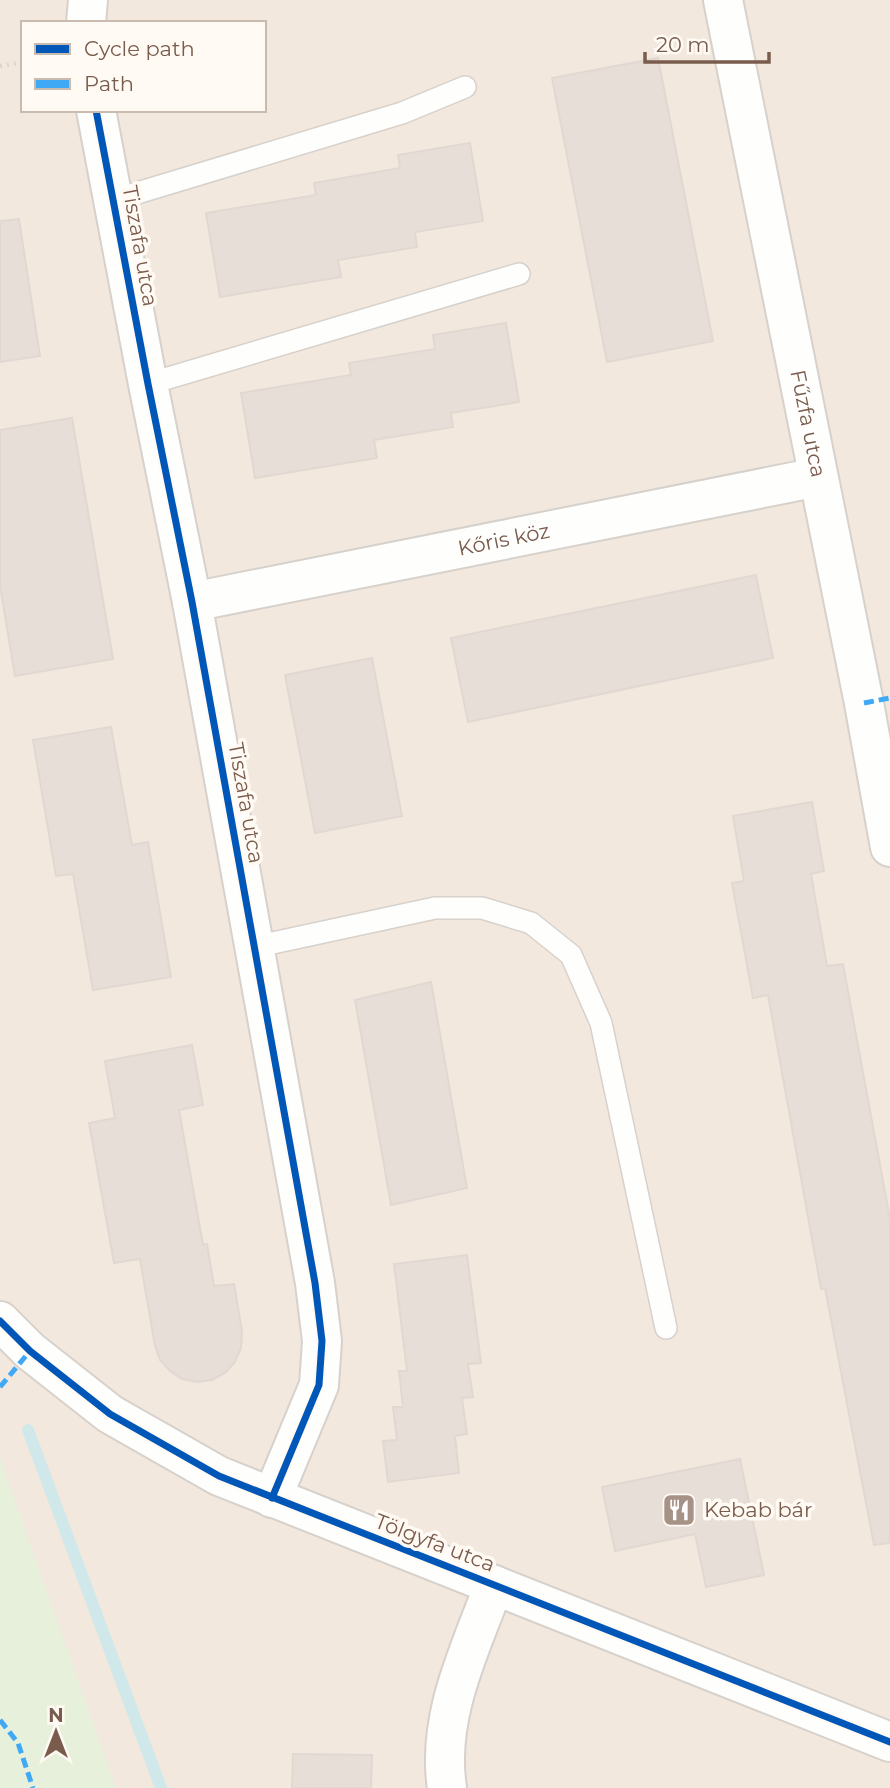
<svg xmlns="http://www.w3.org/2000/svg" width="890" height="1788" viewBox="0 0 890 1788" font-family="Montserrat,sans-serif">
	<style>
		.residential { fill: #f2e8de; fill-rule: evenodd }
		.green { fill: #e7f0db }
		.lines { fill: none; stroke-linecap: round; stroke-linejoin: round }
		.stream { stroke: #d0e8ea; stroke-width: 12 }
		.building { fill: #e6ded7; stroke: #e2d8d2; stroke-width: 2 }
		.lane-casing { stroke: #d7d1cb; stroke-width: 24 }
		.street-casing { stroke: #d7d1cb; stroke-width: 42 }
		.path { stroke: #dcd5d0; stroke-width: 4.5; stroke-dasharray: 2 5; stroke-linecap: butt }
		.lane { stroke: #fefefd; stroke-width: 21 }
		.street { stroke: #fefefd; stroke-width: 38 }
		.quiet { stroke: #3fa9f5; stroke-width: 5; stroke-dasharray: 10 5; stroke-linecap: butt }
		.cycleway-casing { stroke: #fffaf3; stroke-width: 11 }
		.cycleway { stroke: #0057b8; stroke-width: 7 }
		.labels { text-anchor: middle; stroke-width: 7; stroke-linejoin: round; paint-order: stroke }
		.street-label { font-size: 21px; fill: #7a5c4d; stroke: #fffaf3 }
		.poi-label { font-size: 21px; fill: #7a5c4d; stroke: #fffaf3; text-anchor: start }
	</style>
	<rect width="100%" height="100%" fill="#f9f5f0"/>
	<path class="residential" d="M0 0H890V1788H0ZM23 23H264V110H23Z"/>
	<path class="green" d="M0 1458 116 1788H0Z"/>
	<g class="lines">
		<path class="stream" d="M28 1430 161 1788"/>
	</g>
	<path class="building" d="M658 58 713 341 607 362 552 78Z
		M470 143 483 221 415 232 417 247 338 260 341 277 220 297 206 213 316 195 314 183 400 168 398 155Z
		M19 219 40 356 0 362V221Z
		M506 323 519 402 451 413 453 427 374 440 377 458 255 478 241 393 351 375 349 363 435 349 433 335Z
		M72 418 113 659 15 676 0 586V430Z
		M756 575 773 658 468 722 451 638Z
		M372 658 402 816 315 833 285 675Z
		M111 727 132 845 148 842 171 977 93 990 73 874 56 876 33 740Z
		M812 802 824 871 811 874 827 966 843 964 890 1219V1543L874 1545 825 1288 821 1289 768 995 753 998 732 883 744 881 733 816Z
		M431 982 467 1188 391 1205 355 1000Z
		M192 1045 203 1105 179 1110 203 1245 207 1244 214 1286 234 1284 242 1331 241 1348 235 1362 225 1373 212 1380 197 1382 182 1379 170 1371 160 1360 155 1346 140 1259 114 1263 89 1123 115 1118 105 1061Z
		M467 1255 481 1363 468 1364 473 1397 462 1398 467 1434 455 1436 459 1473 388 1482 383 1441 397 1440 393 1407H403L399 1371H407L394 1264Z
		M740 1459 764 1575 706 1587 695 1534 615 1551 602 1487Z
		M293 1754 372 1755 371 1788H292Z"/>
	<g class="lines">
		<defs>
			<path id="lane" d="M114 200 402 113 465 87
				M148 384 519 274
				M254 947 435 908H482L531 923 571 955 601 1023 666 1328"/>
			<g id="street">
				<path id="s1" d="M723 0 864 703 890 847"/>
				<path d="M86 23 88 0"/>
				<path d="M96 110 148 384 192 602 315 1283 322 1341 319 1385 272 1498"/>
				<path id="s2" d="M192 602 818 477"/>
				<path d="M0 1321 30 1351 110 1414 219 1476 890 1742"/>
				<path d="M447 1788C436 1717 470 1650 494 1585"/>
			</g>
		</defs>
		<use href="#lane" class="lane-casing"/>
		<use href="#street" class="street-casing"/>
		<path class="path" d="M0 66 23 62"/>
		<use href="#lane" class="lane"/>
		<use href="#street" class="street"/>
		<path class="quiet" d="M864 703 890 698
			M0 1387 30 1351
			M0 1720 18 1743 33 1788"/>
		<defs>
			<path id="cycleway" d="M96 110 148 384 192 602 315 1283 322 1341 319 1385 272 1498
				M0 1321 30 1351 110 1414 219 1476 890 1742"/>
		</defs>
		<use href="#cycleway" class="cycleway-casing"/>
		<use href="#cycleway" class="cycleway"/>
	</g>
	<defs>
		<symbol id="restaurant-square" viewBox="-11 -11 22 22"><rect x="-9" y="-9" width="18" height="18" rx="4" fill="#a69286" stroke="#fffaf3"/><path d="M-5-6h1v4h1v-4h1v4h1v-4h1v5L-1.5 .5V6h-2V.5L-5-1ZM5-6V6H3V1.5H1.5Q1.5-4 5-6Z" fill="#fff"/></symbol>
	</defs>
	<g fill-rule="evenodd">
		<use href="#restaurant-square" x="660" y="1491" width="38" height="38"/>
	</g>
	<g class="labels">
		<g class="street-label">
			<text transform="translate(140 246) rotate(80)" y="7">Tiszafa utca</text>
			<text dy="7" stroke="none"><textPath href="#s1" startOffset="432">Fűzfa utca</textPath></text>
			<text dy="7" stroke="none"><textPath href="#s2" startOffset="318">Kőris köz</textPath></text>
			<text transform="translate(246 803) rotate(80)" y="7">Tiszafa utca</text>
			<text transform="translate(435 1543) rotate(21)" y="7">Tölgyfa utca</text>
		</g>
		<g class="poi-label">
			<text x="704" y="1517">Kebab bár</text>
		</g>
	</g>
	<rect x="21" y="21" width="245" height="91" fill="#fffaf3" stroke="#cabbb1" stroke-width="2"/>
	<rect x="35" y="44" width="35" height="10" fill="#0057b8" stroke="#cabbb1" stroke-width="2"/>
	<text x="84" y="56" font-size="21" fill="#7a5c4d">Cycle path</text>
	<rect x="35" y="79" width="35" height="10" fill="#3fa9f5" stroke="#cabbb1" stroke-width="2"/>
	<text x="84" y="91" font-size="21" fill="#7a5c4d">Path</text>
	<g transform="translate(56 1732)" stroke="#fffaf3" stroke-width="5" paint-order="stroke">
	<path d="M0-5L12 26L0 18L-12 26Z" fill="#7a5c4d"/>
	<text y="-10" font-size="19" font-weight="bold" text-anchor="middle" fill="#7a5c4d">N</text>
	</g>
	<path d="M645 52v10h124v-10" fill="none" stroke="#7a5c4d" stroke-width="3.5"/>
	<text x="656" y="52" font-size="21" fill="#7a5c4d" stroke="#fffaf3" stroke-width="5" paint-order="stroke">20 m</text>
</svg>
